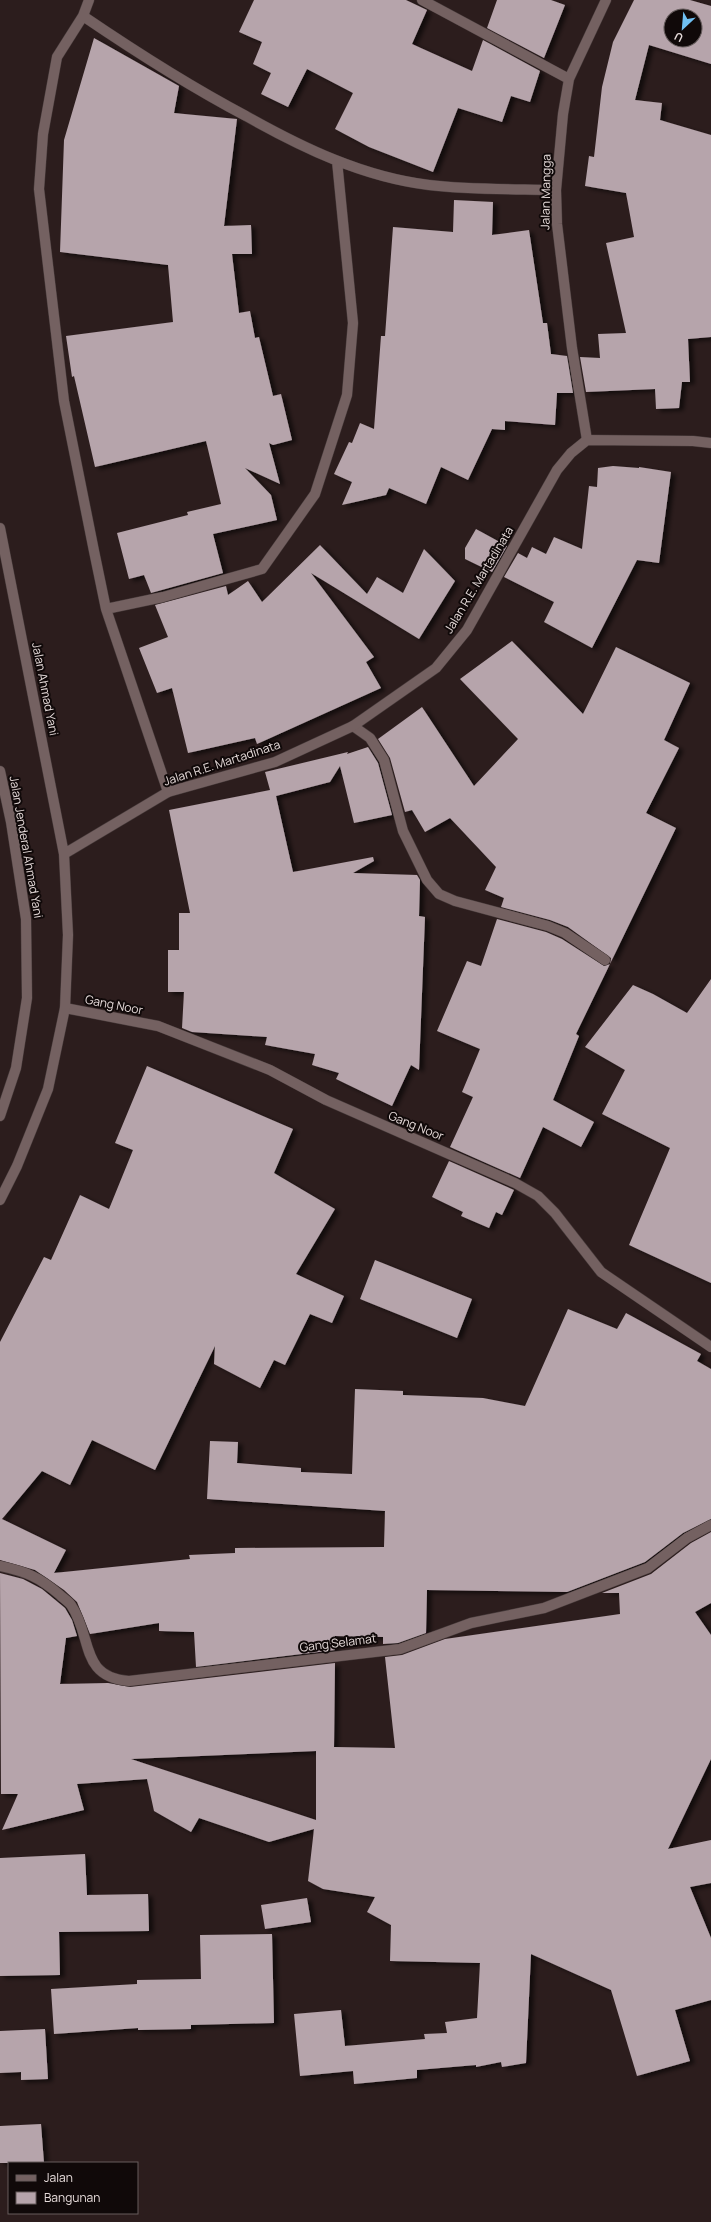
<svg xmlns="http://www.w3.org/2000/svg" width="711" height="2222" viewBox="0 0 711 2222" font-family="Manrope,sans-serif">
	<style>
		.building { fill: #b6a4ab; fill-rule: evenodd; filter: url(#shadow) }
		.lines { fill: none; stroke-linecap: round; stroke-linejoin: round }
		.street-casing { stroke: #463a3a; stroke-width: 11 }
		.secondary-casing { stroke: #463a3a; stroke-width: 11 }
		.street { stroke: #746161; stroke-width: 10 }
		.secondary { stroke: #746161; stroke-width: 10 }
		.labels { text-anchor: middle; stroke-width: 4; stroke-linejoin: round; paint-order: stroke }
		.street-label { font-size: 12px; fill: #e6dbda; stroke: #100909 }
	</style>
	<defs>
		<filter id="shadow"><feDropShadow dx="4.5" dy="2.5" stdDeviation="2" flood-color="#0009"/></filter>
	</defs>
	<rect width="100%" height="100%" fill="#2c1d1d"/>
	<path class="building" d="M254 0H406L427 10 412 44 472 71 483 40 540 71 530 102 511 96 502 122 458 108 433 172 369 147 335 129 353 93 307 69 288 107 261 94 271 73 253 64 262 42 239 32Z
		M497 0H551L565 5 544 58 487 28Z
		M634 0H690L711 6V64L649 45 635 100 662 103 660 120 711 135V337L688 339 690 382H682L679 408 656 409 655 389 586 392 580 357 600 358 598 334 626 333 606 243 634 237 626 193 585 186 589 156 594 157 602 87 613 42ZM671 16H695V40H671Z
		M94 38 179 86 174 113 237 119 224 226 251 225 252 254H232L239 313 250 311 255 338 259 337 273 396 281 394 292 440 273 445 269 443 280 484 245 468 271 495 277 520 213 534 223 573 151 593 144 575 129 579 117 533 188 515 187 512 221 504 206 441 95 467 74 376 72 377 66 336 173 322 168 265 60 252 64 140Z
		M454 200 493 202 492 235 529 230 543 323H547L551 354 567 356 573 393H557L555 425 505 421V430L492 429 468 480 441 467 426 504 389 488 386 495 342 505 352 482 334 474 349 442 352 443 360 423 374 429 381 336H385L393 227 453 232Z
		M613 466 639 468V467L671 472 659 563 637 560 592 648 544 622 554 602 504 577 518 553 527 558 532 547 546 554 554 537 582 549 589 486 597 487 598 468Z
		M476 529 507 546 492 572 465 559V548Z
		M320 545 367 594 377 577 403 593 424 549 455 581 419 639 311 573 374 657 366 662 381 688 257 744 255 738 188 753 172 688 157 693 139 648 168 637 155 605 226 586 228 595 248 581 262 602Z
		M512 641 583 714 616 647 690 683 664 740 679 748 646 813 676 828 576 1034 579 1036 553 1100 594 1122 581 1147 543 1127 520 1178 450 1147 473 1097 462 1092 480 1049 437 1031 467 961 481 966 497 919 546 932 562 939 604 966 610 964 611 958 568 927 550 920 501 907 504 898 485 890 496 867 450 818 425 832 412 810 405 812 390 758 378 739 422 707 474 786 518 739 460 679Z
		M368 747 378 763 392 815 354 823 340 766 330 782 276 796 293 872 373 857 374 861 353 873 417 875 420 880 419 916 425 917 419 1070 411 1065 392 1106 336 1079 339 1073 312 1065 315 1054 265 1045 267 1037 192 1032 182 1028 184 992H168V950H179V913H190L169 810 270 790 265 772 348 752 347 754Z
		M711 979V1283L629 1245 670 1148 602 1114 625 1070 585 1047 633 985 653 994 687 1013Z
		M147 1066 293 1129 274 1173 335 1209 296 1274 344 1296 332 1323 310 1314 285 1365 274 1360 260 1388 214 1364 215 1346 155 1470 92 1440 70 1485 42 1471 2 1519 66 1550 54 1573 190 1559 189 1555 235 1553V1548L384 1547 385 1511 207 1499 210 1441 238 1442 237 1463 301 1468V1472L352 1474 355 1389 403 1391V1395L483 1398 525 1406 568 1309 617 1329 626 1313 701 1354 697 1361 711 1369V1519L683 1533 645 1562 567 1592 427 1590 426 1633 398 1643 383 1644V1637L335 1636V1650L196 1667 194 1632 159 1631V1623L90 1634 77 1602 64 1590 35 1570 0 1560V1342L44 1257 51 1260 80 1195 109 1209 133 1150 115 1143Z
		M449 1161 514 1190 502 1215 496 1212 489 1228 461 1216 463 1212 432 1197Z
		M375 1260 472 1299 457 1338 360 1299Z
		M711 1532V1603L695 1612 711 1635V1759L668 1849 711 1840V1883L690 1887 711 1938V2000L675 2010 690 2061 637 2076 611 1990 531 1954 526 2063 502 2067 501 2062 476 2067V2065L417 2070V2078L354 2084 353 2071 300 2076 294 2014 341 2010 345 2046 425 2039 424 2034 447 2033 445 2022 477 2018 480 1963 390 1961 391 1925 367 1912 375 1897 323 1889 308 1881 314 1829 269 1842 199 1818 191 1832 154 1811 147 1779 77 1784 84 1810 2 1830 18 1794H1L0 1573 23 1579 42 1589 65 1608 72 1620 77 1636 66 1638 60 1684 108 1683 130 1687 335 1663 334 1747 395 1748 385 1657 402 1655 445 1639 620 1614 619 1593H602L651 1574 691 1543ZM316 1751V1820L131 1759Z
		M85 1854 87 1895 148 1894 149 1931 59 1932 60 1975 0 1976V1858Z
		M307 1898 311 1922 265 1929 261 1905Z
		M272 1934 274 2023 191 2025V2029L138 2030V2028L54 2034 51 1989 137 1984V1980L201 1979 200 1935Z
		M45 2029 48 2079 21 2080V2072L0 2073V2031Z
		M41 2124 44 2163H0V2126Z"/>
	<g class="lines">
		<defs>
			<path id="street" d="M89 0 83 16 57 57 43 134 39 189 64 401 94 551 106 609 168 792
				M422 0 569 79
				M83 16C136 52 189 86 246 116 303 148 363 177 429 185 471 190 514 189 556 190
				M587 440 572 348 557 224 556 190 563 114 569 79 606 0
				M106 609 163 597 262 569 315 494 347 395 353 323 337 161
				M353 726 370 738 384 760 403 831 427 880 439 894 455 901 548 926 565 933 605 960
				M65 1008 158 1026 270 1070 326 1100 515 1183 538 1196 555 1213 601 1272 711 1347
				M0 1566C27 1572 39 1577 60 1595 63 1598 68 1601 71 1605 93 1637 79 1677 129 1681L400 1649 471 1623 544 1608 648 1568 687 1538 711 1525"/>
			<path id="secondary" d="M0 528 64 854 68 935 65 1008 48 1089 17 1166 0 1200
				M0 771 11 822 26 919 27 998 16 1068 0 1116
				M64 854 168 792 275 762 353 726 436 668 467 630 557 470 571 453 587 440 693 441 711 443"/>
		</defs>
		<use href="#street" class="street-casing"/>
		<use href="#secondary" class="secondary-casing"/>
		<use href="#street" class="street"/>
		<use href="#secondary" class="secondary"/>
	</g>
	<g class="labels">
		<g class="street-label">
			<text transform="translate(546 192) rotate(-89)" y="4">Jalan Mangga</text>
			<text transform="translate(479 580) rotate(-59)" y="4">Jalan R.E. Martadinata</text>
			<text transform="translate(45 689) rotate(79)" y="4">Jalan Ahmad Yani</text>
			<text transform="translate(222 763) rotate(-18)" y="4">Jalan R.E. Martadinata</text>
			<text transform="translate(26 847) rotate(80)" y="4">Jalan Jenderal Ahmad Yani</text>
			<text transform="translate(114 1005) rotate(11)" y="4">Gang Noor</text>
			<text transform="translate(416 1126) rotate(22)" y="4">Gang Noor</text>
			<text transform="translate(338 1643) rotate(-7)" y="4">Gang Selamat</text>
		</g>
	</g>
	<rect x="8" y="2162" width="130" height="52" fill="#100909" stroke="#665d5d"/>
	<rect x="16" y="2175" width="20" height="6" fill="#746161" stroke="#665d5d"/>
	<text x="44" y="2182" font-size="12" fill="#e6dbda">Jalan</text>
	<rect x="16" y="2192" width="20" height="12" fill="#b6a4ab" stroke="#665d5d"/>
	<text x="44" y="2202" font-size="12" fill="#e6dbda">Bangunan</text>
	<g transform="translate(683 28) rotate(206)"><circle r="19" fill="#100909" stroke="#665d5d"/>
	<path d="M0-3L7 15L0 10L-7 15Z" fill="#70c1f4"/>
	<text y="-6" font-size="11" font-weight="bold" text-anchor="middle" fill="#e6dbda">U</text>
	</g>
</svg>
